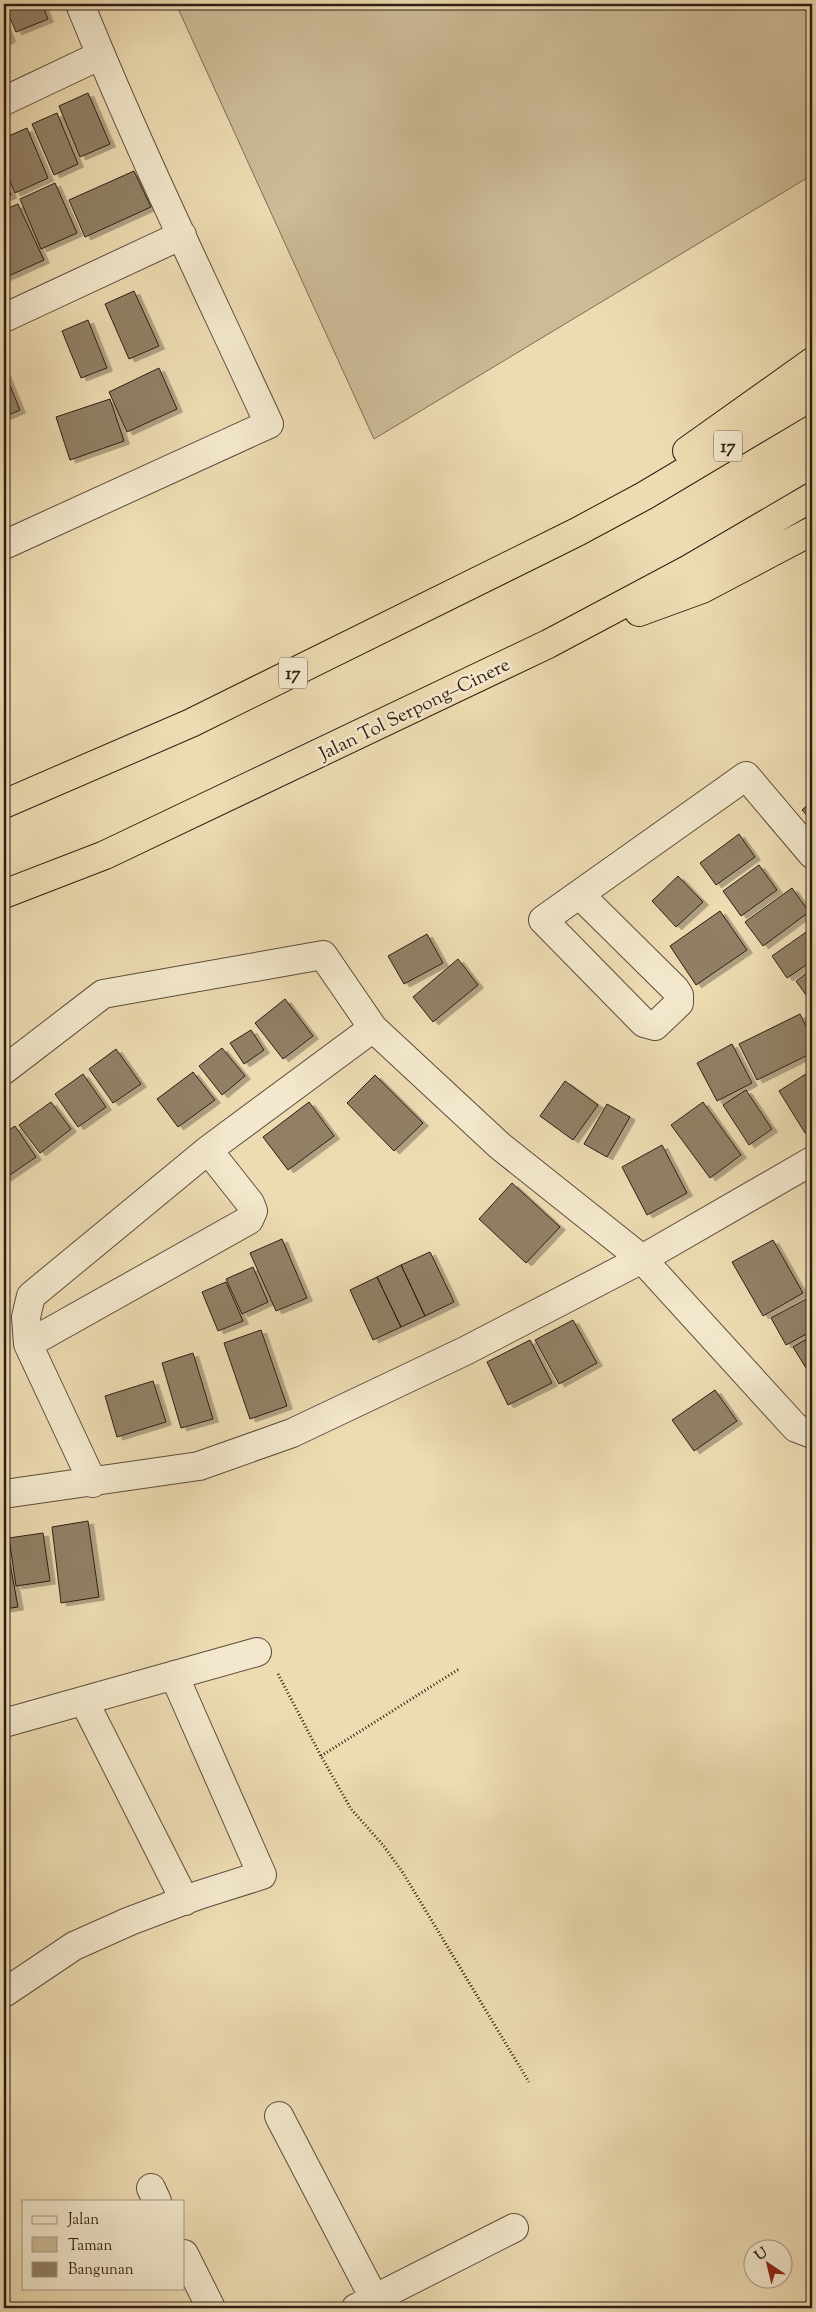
<svg xmlns="http://www.w3.org/2000/svg" width="816" height="2312" viewBox="0 0 816 2312" font-family="'Sorts Mill Goudy',serif">
	<style>
		.green { fill: #ccbb97; stroke: #7c6c56 }
		.building { fill: #918066; stroke: #2d1e14; filter: url(#shadow) }
		.lines { fill: none; stroke-linecap: round; stroke-linejoin: round }
		.minor-casing { stroke: #5d4d3c; stroke-width: 30 }
		.highway-casing { stroke: #2d1e14; stroke-width: 30 }
		.path { stroke: #2d1e14; stroke-width: 3; stroke-dasharray: 1 2.5; stroke-linecap: butt }
		.minor { stroke: #f3e8cd; stroke-width: 28 }
		.highway { stroke: #eddbb2; stroke-width: 28 }
		.labels { text-anchor: middle; stroke-width: 5; stroke-linejoin: round; paint-order: stroke }
		.shield { fill: #f3e8cd; stroke: #685b4c; stroke-width: 1 }
		.shield-label { font-size: 18px; font-weight: bold; fill: #2d1e14 }
		.street-label { font-size: 19px; fill: #2d1e14; stroke: #f3e8cd }
	</style>
	<defs>
		<filter id="shadow"><feDropShadow dx="5.5" dy="3" stdDeviation="0" flood-color="#0004"/></filter>
	</defs>
	<rect width="100%" height="100%" fill="#eddbb2"/>
	<filter id="stains"><feTurbulence type="fractalNoise" baseFrequency=".004" numOctaves="4"/><feColorMatrix values="0 0 0 0 .2 0 0 0 0 .09 0 0 0 0 .02 0 0 0 .5 -.17"/></filter>
	<radialGradient id="worn" r=".72"><stop offset=".6" stop-color="#630" stop-opacity="0"/><stop offset="1" stop-color="#630" stop-opacity=".3"/></radialGradient>
	<path class="green" d="M176 4H812V175L374 439Z"/>
	<path class="building" d="M4 4H42L48 19 16 32Z
		M4 23 10 39 4 42Z
		M88 93 110 144 80 157 59 106Z
		M57 113 78 164 54 175 32 124Z
		M27 128 48 178 15 193 4 167V138Z
		M134 171 151 207 85 237 69 200Z
		M4 178 11 195 4 198Z
		M55 183 77 233 41 249 20 199Z
		M18 204 44 260 4 278V210Z
		M134 291 159 346 129 359 105 304Z
		M88 320 107 368 81 378 62 331Z
		M159 368 177 409 127 432 109 392Z
		M4 371 20 410 4 417Z
		M110 399 124 441 70 460 56 417Z
		M812 801V821L802 810Z
		M739 834 755 857 716 885 700 863Z
		M759 865 777 890 741 916 723 891Z
		M678 876 703 902 676 927 652 901Z
		M792 888 809 912 763 946 745 922Z
		M720 911 747 950 696 985 670 946Z
		M812 928V961L787 978 772 956Z
		M427 934 443 963 404 984 388 956Z
		M458 959 478 985 433 1022 413 997Z
		M812 969V1002H811L796 981Z
		M285 999 313 1036 283 1059 255 1023Z
		M800 1014 812 1038V1053L757 1080 739 1044Z
		M251 1030 264 1050 244 1064 230 1043Z
		M732 1044 752 1083 717 1101 697 1063Z
		M222 1048 245 1076 222 1095 199 1066Z
		M116 1049 141 1084 113 1103 89 1069Z
		M812 1070V1129L805 1133 779 1091Z
		M193 1072 215 1100 178 1127 157 1099Z
		M83 1074 106 1107 78 1127 55 1094Z
		M375 1075 423 1123 394 1151 347 1103Z
		M565 1081 598 1105 573 1140 540 1116Z
		M746 1090 772 1129 749 1145 723 1105Z
		M51 1102 71 1129 40 1153 19 1125Z
		M309 1102 334 1136 288 1170 263 1137Z
		M703 1102 741 1155 710 1178 671 1125Z
		M607 1104 630 1117 607 1157 584 1144Z
		M15 1126 36 1157 4 1179V1133Z
		M662 1145 687 1193 647 1215 622 1167Z
		M512 1183 560 1227 526 1263 479 1219Z
		M282 1239 307 1298 276 1311 250 1253Z
		M773 1240 803 1293 763 1316 732 1262Z
		M430 1252 454 1302 425 1316 401 1265Z
		M401 1265 425 1316 401 1327 377 1277Z
		M253 1267 268 1302 242 1314 226 1279Z
		M377 1277 401 1327 373 1340 350 1290Z
		M226 1282 243 1321 218 1331 202 1292Z
		M812 1296V1331L786 1345 771 1318Z
		M573 1320 597 1363 559 1384 535 1340Z
		M261 1330 287 1406 250 1419 224 1343Z
		M812 1336V1364L806 1368 793 1347Z
		M530 1340 552 1383 508 1405 487 1362Z
		M193 1353 213 1419 181 1428 162 1363Z
		M153 1381 166 1422 117 1437 105 1396Z
		M715 1390 737 1421 694 1451 672 1420Z
		M88 1521 99 1597 61 1603 52 1527Z
		M43 1533 50 1581 16 1586 9 1538Z
		M7 1547 18 1607 4 1609V1548Z"/>
	<g class="lines">
		<defs>
			<path id="minor" d="M4 101 101 55
				M4 318 182 235
				M4 545 269 424C205 285 137 146 80 4
				M580 895 675 989 679 995V1003L655 1026 644 1023 543 920 746 776 812 854
				M4 1070 103 994 323 955 373 1028 500 1146 642 1259 796 1428 812 1434
				M28 1344 249 1220 253 1211 250 1203 208 1150
				M93 1483 28 1344 26 1317 31 1296 208 1150 373 1028
				M4 1494 199 1466 292 1433 465 1351 642 1259 812 1161
				M84 1701 185 1901
				M4 1723 257 1652
				M4 1993 74 1946 130 1921 199 1895 262 1875 174 1675
				M279 2116 375 2300
				M151 2188 157 2201
				M184 2254 211 2308
				M356 2308 514 2228"/>
			<path id="highway" d="M687 451 812 362
				M639 612 702 589 812 531
				M4 804 191 723 577 532 644 496 812 396
				M4 894 105 855 548 644 689 569 812 497"/>
		</defs>
		<use href="#minor" class="minor-casing"/>
		<use href="#highway" class="highway-casing"/>
		<path class="path" d="M278 1674 321 1756 351 1809 383 1845 403 1873 529 2082
			M321 1756 459 1669"/>
		<use href="#minor" class="minor"/>
		<use href="#highway" class="highway"/>
	</g>
	<g class="labels">
		<g class="shield">
			<rect x="714" y="430.5" width="28" height="31" rx="4"/>
			<rect x="279" y="657.5" width="28" height="31" rx="4"/>
		</g>
		<g class="shield-label">
			<text x="728" y="452">17</text>
			<text x="293" y="679">17</text>
		</g>
		<g class="street-label">
			<text transform="translate(414 708) rotate(-26)" y="7">Jalan Tol Serpong–Cinere</text>
		</g>
	</g>
	<rect width="816" height="2312" fill="none" stroke="#eddbb2" stroke-width="20"/>
	<rect x="5" y="5" width="806" height="2302" fill="none" stroke="#2d1e14" stroke-width="2.5"/>
	<rect x="10" y="10" width="796" height="2292" fill="none" stroke="#2d1e14"/>
	<rect x="22" y="2200" width="162" height="90" fill="#f3e8cd" stroke="#a49783"/>
	<rect x="32" y="2216" width="25" height="8" fill="#f3e8cd" stroke="#a49783"/>
	<text x="68" y="2224" font-size="15" fill="#2d1e14">Jalan</text>
	<rect x="32" y="2237" width="25" height="15" fill="#ccbb97" stroke="#a49783"/>
	<text x="68" y="2250" font-size="15" fill="#2d1e14">Taman</text>
	<rect x="32" y="2262" width="25" height="15" fill="#918066" stroke="#a49783"/>
	<text x="68" y="2274" font-size="15" fill="#2d1e14">Bangunan</text>
	<g transform="translate(768 2264) rotate(325)"><circle r="24" fill="#f3e8cd" stroke="#a49783"/>
	<path d="M0-4L9 19L0 12L-9 19Z" fill="#8f2418"/>
	<text y="-8" font-size="14" font-weight="bold" text-anchor="middle" fill="#2d1e14">U</text>
	</g>
	<rect width="100%" height="100%" filter="url(#stains)"/>
	<rect width="100%" height="100%" fill="url(#worn)"/>
</svg>
